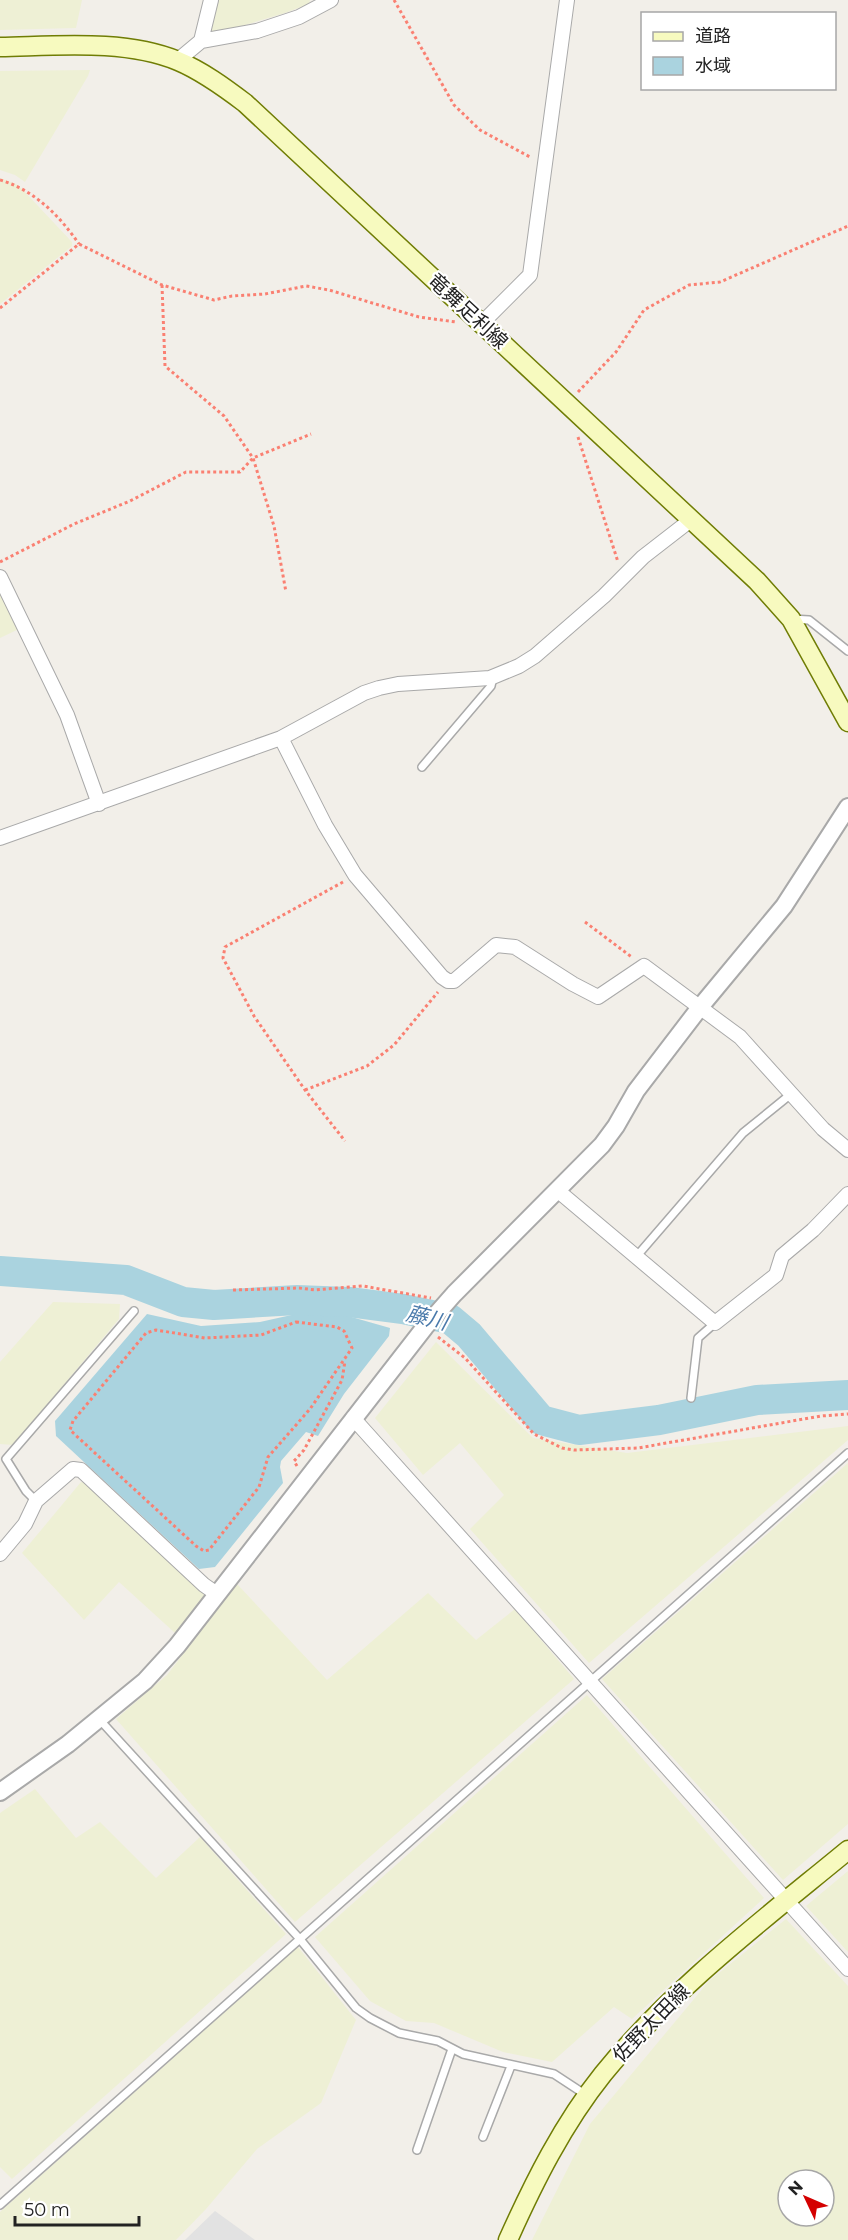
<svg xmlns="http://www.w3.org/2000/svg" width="848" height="2240" viewBox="0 0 848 2240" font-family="Montserrat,'Noto Sans JP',sans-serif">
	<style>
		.farmland { fill: #eef0d5; fill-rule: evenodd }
		.parking { fill: #e2e2e2 }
		.water { fill: #aad3df }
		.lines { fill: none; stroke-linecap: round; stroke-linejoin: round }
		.stream { stroke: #aad3df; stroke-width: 5 }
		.river { stroke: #aad3df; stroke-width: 30 }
		.service-casing { stroke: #a9a9a9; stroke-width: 10 }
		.minor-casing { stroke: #a9a9a9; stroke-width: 16 }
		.tertiary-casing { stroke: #a9a9a9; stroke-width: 20 }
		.secondary-casing { stroke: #707d05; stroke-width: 21 }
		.path { stroke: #fa8072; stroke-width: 3; stroke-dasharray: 3 3; stroke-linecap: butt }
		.service { stroke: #fff; stroke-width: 7 }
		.minor { stroke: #fff; stroke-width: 14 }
		.tertiary { stroke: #fff; stroke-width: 16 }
		.secondary { stroke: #f7fabf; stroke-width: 18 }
		.labels { text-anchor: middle; stroke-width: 4.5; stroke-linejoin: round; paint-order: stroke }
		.street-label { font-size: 20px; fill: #222; stroke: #fff }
		.water-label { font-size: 21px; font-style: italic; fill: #4a7aab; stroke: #fff }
	</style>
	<rect width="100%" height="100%" fill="#f2efe9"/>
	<path class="farmland" d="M0 0H82L76 28 0 30Z
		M217 0H310L309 4 285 13 215 34 210 28Z
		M90 70 88 76 25 182 15 175 0 170V71Z
		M0 178 16 184 22 189 72 242V246L0 304Z
		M0 587 21 628 0 638Z
		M53 1302 120 1304 119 1319 13 1445 0 1444V1362Z
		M436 1342 533 1438 627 1453 848 1426V1440L589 1663 470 1529 504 1495 460 1443 423 1475 375 1418Z
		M848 1463V1824L783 1880 602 1679Z
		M81 1482 87 1483 205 1595 175 1633 119 1582 84 1620 22 1553Z
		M237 1584 327 1680 428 1593 476 1640 515 1609 574 1679 295 1922 116 1719 167 1675Z
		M587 1695 764 1898 632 2019 614 2007 552 2062 503 2052 434 2023 406 2021 370 2001 315 1937Z
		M35 1789 76 1838 100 1822 156 1878 200 1837 286 1934 12 2179 0 2167V1813Z
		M848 1871V1952L806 1906Z
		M786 1919 848 1986V2240H532L590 2124 709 1981ZM788 2180H824V2216H788Z
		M298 1947 356 2020 321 2103 257 2149 206 2209 176 2240H0V2212Z"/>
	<path class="parking" d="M215 2211 255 2240H185Z"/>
	<path class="water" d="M147 1314 201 1326 260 1322 296 1314 348 1316 390 1328 389 1336 344 1394 318 1436 306 1432 281 1461 280 1467 283 1483 215 1567 199 1569 56 1436 55 1421Z"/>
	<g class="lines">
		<path class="stream" d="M397 1317 403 1309
			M324 1320 329 1302"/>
		<path class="river" d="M0 1271 126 1280 183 1302 214 1305 297 1300 349 1302 403 1309 450 1319 469 1335 541 1420 579 1430 659 1420 757 1400 848 1395"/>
		<defs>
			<path id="service" d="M792 619 809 620 848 651
				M422 767 491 686 493 677
				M636 1257 743 1133 791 1094
				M691 1398 698 1338 715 1323
				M36 1501 26 1491 6 1459 134 1311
				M99 1719 299 1938 356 2008 370 2018 399 2033 438 2041 463 2054 554 2074 586 2095
				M483 2137 511 2066
				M417 2150 452 2049
				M0 2205 848 1453"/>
			<path id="minor" d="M201 41 211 0
				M177 61 201 41 257 31 299 17 331 0
				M481 324 530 275 567 0
				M0 577 67 715 99 804
				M281 738 325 825 355 875 442 977 448 981H454L496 945 515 947 573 984 598 997 644 966 740 1037 823 1129 848 1150
				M0 838 281 738 364 693 379 688 398 684 490 678 519 666 535 656 604 596 643 557 692 519
				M557 1190 715 1323 776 1275 782 1256 813 1230 848 1194
				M353 1418 848 1969
				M0 1554 25 1524 36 1501 73 1469 81 1470 204 1585 217 1594"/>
			<path id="tertiary" d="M0 1792 68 1744 145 1681 177 1646 425 1327 454 1294 602 1145 616 1126 636 1091 701 1006 784 906 848 807"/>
			<path id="secondary" d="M0 47C56 46 125 39 178 61 202 71 224 87 245 103L757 581 791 619 848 722
				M508 2240C534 2182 563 2124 603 2074 673 1988 763 1920 848 1850"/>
		</defs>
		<use href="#service" class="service-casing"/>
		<use href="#minor" class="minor-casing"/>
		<use href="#tertiary" class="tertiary-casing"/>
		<use href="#secondary" class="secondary-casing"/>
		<path class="path" d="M394 0 454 105 480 130 530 157
			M0 180C34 190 59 215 79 244
			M162 285 165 366 224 416 253 458 274 526 286 592
			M0 308 79 244 162 285 214 300 232 296 265 294 306 286 329 290 419 317 456 322
			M578 392 616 352 644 310 689 285 720 282 848 226
			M578 437 618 562
			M0 562 74 524 130 501 186 472H240L253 458 311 434
			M343 882 225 947 223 958 254 1016 305 1090 345 1141
			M585 922 633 958
			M305 1090 367 1066 394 1045 438 992
			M233 1290 299 1288 315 1290 363 1286 431 1298
			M296 1322 337 1327 344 1331 352 1348 310 1409 268 1457 259 1487 209 1550 204 1551 196 1546 70 1430 73 1421 146 1333 156 1330 205 1338 261 1335Z
			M438 1337 465 1358 534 1434 562 1448 574 1450 638 1448 821 1416 848 1414
			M297 1466 294 1461 304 1450 342 1380 345 1361"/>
		<use href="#service" class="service"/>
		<use href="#minor" class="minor"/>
		<use href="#tertiary" class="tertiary"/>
		<use href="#secondary" class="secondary"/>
	</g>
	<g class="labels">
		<g class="street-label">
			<text transform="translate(468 311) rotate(43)" y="7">竜舞足利線</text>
			<text transform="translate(651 2023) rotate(-46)" y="7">佐野太田線</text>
		</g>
		<g class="water-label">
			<text transform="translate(427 1318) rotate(14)" y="7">藤川</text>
		</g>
	</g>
	<rect x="641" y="12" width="195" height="78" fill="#ffffff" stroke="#a7a7a7" stroke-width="1.5"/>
	<rect x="653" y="32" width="30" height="9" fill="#f7fabf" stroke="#a7a7a7" stroke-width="1.5"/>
	<text x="695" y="42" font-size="18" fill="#222222">道路</text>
	<rect x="653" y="57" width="30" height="18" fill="#aad3df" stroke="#a7a7a7" stroke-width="1.5"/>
	<text x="695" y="72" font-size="18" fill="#222222">水域</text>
	<g transform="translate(806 2198) rotate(314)"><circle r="28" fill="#ffffff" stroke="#a7a7a7" stroke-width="1.5"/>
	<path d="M0-4.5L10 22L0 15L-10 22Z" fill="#d40000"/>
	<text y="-9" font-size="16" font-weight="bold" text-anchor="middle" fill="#222222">N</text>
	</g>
	<path d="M15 2216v9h124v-9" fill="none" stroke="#222222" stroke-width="3"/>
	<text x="24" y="2216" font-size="18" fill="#222222" stroke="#ffffff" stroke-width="4.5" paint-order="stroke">50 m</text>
</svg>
